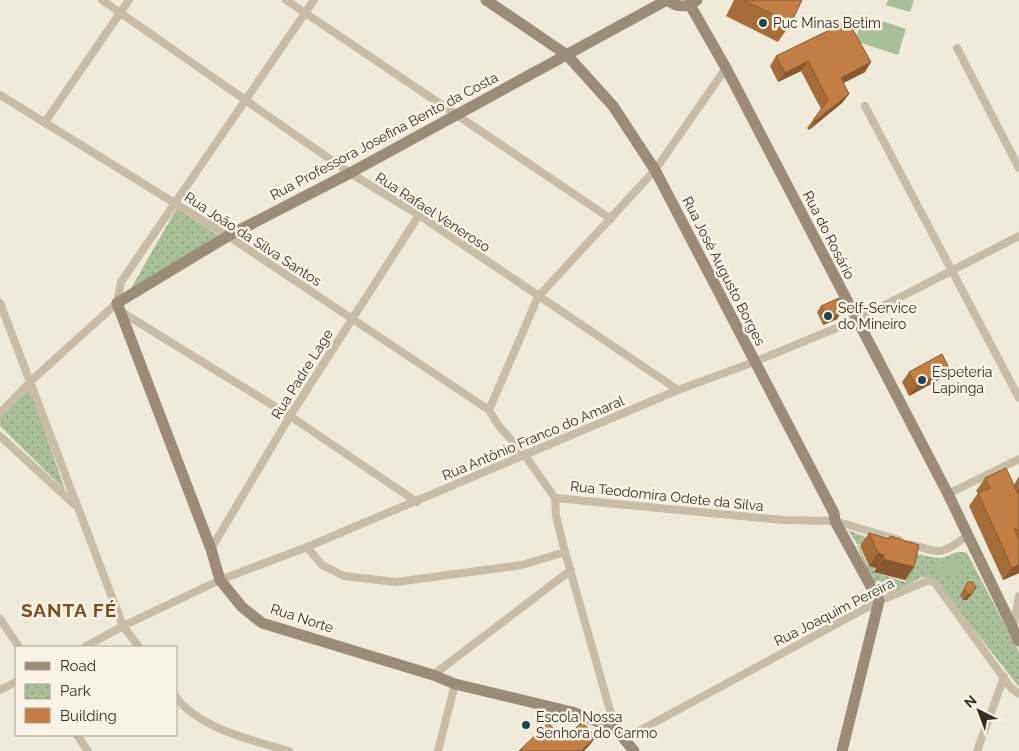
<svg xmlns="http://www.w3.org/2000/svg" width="1019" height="751" viewBox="0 0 1019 751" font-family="Raleway,sans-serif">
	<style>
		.park { fill: url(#park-dots) }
		.garden { fill: #a9be99 }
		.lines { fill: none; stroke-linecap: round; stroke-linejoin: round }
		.street { stroke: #c7bca5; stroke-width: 8 }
		.secondary { stroke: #9b8c77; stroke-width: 11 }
		.wall { fill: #a66d3b }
		.shaded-wall { fill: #875930 }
		.building { fill: #c17f45; stroke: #875930 }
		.poi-dot { fill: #1e4353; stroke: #f8f3e4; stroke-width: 2 }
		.labels { text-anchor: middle; stroke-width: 5; stroke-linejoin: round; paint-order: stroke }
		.poi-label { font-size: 14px; fill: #332d26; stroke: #f8f3e4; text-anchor: start }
		.street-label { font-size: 14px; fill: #332d26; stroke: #f8f3e4 }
		.district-label { font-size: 19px; font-weight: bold; letter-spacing: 1px; fill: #7f4d22; stroke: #f8f3e4 }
	</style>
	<defs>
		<pattern id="park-dots" width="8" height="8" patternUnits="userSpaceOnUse" patternTransform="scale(1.25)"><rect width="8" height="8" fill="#a9be99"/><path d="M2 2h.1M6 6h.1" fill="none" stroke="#8a9b7d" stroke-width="1.8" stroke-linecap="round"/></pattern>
	</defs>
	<rect width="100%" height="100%" fill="#f0ead9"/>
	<path class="park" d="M177 208 219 236 130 290Z
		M30 388 65 490 0 426V418Z
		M848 530C877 541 907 554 938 558 950 559 950 549 967 553L1019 652V687L934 579 922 577 879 599 857 545 859 546 868 566 875 568 874 572 905 582 911 557 857 544Z"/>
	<path class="garden" d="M888 0H914L910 12 886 5Z
		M863 15 906 29 898 55 855 41Z
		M954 557 959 567C954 578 942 576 933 570L935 561 946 563Z"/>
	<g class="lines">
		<path class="street" d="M102 0 350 173 419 215 678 390
			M286 0 611 219
			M957 48 1019 168
			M726 68 655 170 538 297 489 410 498 425 524 454 555 498 783 520 835 521 899 540
			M0 95 228 236 489 410
			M865 106 1019 398
			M45 122 129 0
			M0 303 123 626 139 647
			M120 311 290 416 417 502
			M0 413 32 380 117 303 121 282 314 0
			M0 436 75 505
			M948 494 1019 459
			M555 498 556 516 565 552 615 728
			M910 544C940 553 940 556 967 536
			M307 547 322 565 344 576 396 582 522 565 565 552
			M211 549 290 416 419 215
			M0 619 19 647
			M1013 628 1019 596
			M85 647 123 626 220 580 307 547 678 390 754 362 856 320 1019 236
			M433 675 571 570
			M0 690 16 682
			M176 697C198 728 254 741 289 751
			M77 735 88 751
			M624 739 879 601 929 580 935 583 1011 688 1019 694
			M438 751 455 684
			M977 751 1004 677"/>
		<path class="secondary" d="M486 0 567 55 613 106 655 170 834 513 835 521 879 601 842 751
			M667 0C678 8 687 8 697 0
			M690 5 726 68 948 494 1019 641
			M634 751 615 728 572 712 455 684 433 675 262 623 242 607 220 580 211 549 117 303 228 236 350 173 667 0"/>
	</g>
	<path class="wall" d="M734 0H802L791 23 778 42 726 16Z
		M776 56 871 62 865 72 843 83 849 94 842 103 809 130 807 128 821 109 801 71 778 82 770 66Z
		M821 306 837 319 823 325 817 312Z
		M909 372 942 378 909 396 902 382Z
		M1019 476V573L1003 580 969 506 978 493 976 491 985 478 1014 485Z
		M869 533 888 539 890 536 914 567 905 580 874 572 876 568 869 566 860 546Z
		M968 582H972L967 600H963L960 595Z"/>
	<path class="shaded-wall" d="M808 61 801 71 778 82 785 73Z
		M871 62 865 72 834 88 841 78Z
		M849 94 842 103 809 130 815 121Z
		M841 313 837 319 823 325 828 319Z
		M949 368 942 378 909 396 916 386Z
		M878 553 884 555 876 568 869 566Z
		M883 559 914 567 905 580 874 572Z
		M1019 564V573L1003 580 1012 568Z
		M968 594H972L967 600H963Z
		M596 737 589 746 584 751H581Z"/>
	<path class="building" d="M743 0H802L791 23Z
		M848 21 871 62 841 78 849 94 815 121 814 119 828 100 808 61 785 73 776 56Z
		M839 298 844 307 841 313 828 319 821 306Z
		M942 354 949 368 916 386 909 372Z
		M1006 468 1018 494 1019 489V531L1014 528 1019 540V564L1012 568 978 493 990 488 985 478Z
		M869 533 889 539 890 536 919 545 914 567 883 559 884 555 878 553Z
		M968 582H972L976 587 972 594H968L964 589Z
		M582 722 596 737 581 751H519L548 723 565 739Z"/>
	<g class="poi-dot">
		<circle cx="763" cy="23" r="5"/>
		<circle cx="828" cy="316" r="5"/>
		<circle cx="922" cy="380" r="5"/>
		<circle cx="526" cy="725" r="5"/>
	</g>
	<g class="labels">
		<g class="poi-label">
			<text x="773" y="28">Puc Minas Betim</text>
			<text x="838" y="313">Self-Service<tspan x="838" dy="16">do Mineiro</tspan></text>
			<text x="932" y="377">Espeteria<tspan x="932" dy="16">Lapinga</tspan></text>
			<text x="536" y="722">Escola Nossa<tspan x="536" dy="16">Senhora do Carmo</tspan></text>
		</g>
		<g class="street-label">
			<text transform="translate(384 136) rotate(-28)" y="5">Rua Professora Josefina Bento da Costa</text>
			<text transform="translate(433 212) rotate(33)" y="5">Rua Rafael Veneroso</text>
			<text transform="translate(829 235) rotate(63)" y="5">Rua do Rosário</text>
			<text transform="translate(253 239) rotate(33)" y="5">Rua João da Silva Santos</text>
			<text transform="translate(724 271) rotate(63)" y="5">Rua José Augusto Borges</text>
			<text transform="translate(302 374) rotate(-58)" y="5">Rua Padre Lage</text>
			<text transform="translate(533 438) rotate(-23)" y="5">Rua Antônio Franco do Amaral</text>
			<text transform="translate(667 496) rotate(6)" y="5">Rua Teodomira Odete da Silva</text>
			<text transform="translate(834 612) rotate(-27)" y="5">Rua Joaquim Pereira</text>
			<text transform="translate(302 618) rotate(18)" y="5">Rua Norte</text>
		</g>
		<g class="district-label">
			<text x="69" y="617">SANTA FÉ</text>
		</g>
	</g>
	<rect x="15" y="646" width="162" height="90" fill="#f8f3e4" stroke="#a9a498"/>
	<rect x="25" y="662" width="25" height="8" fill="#9b8c77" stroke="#a9a498"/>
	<text x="60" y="671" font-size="15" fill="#332d26">Road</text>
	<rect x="25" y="684" width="25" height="15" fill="url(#park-dots)" stroke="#a9a498"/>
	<text x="60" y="696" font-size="15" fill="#332d26">Park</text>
	<rect x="25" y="708" width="25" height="15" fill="#c17f45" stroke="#a9a498"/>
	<text x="60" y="721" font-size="15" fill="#332d26">Building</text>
	<g transform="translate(979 711) rotate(318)" stroke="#f8f3e4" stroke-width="4" paint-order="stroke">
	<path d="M0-4L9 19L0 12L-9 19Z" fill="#332d26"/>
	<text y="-8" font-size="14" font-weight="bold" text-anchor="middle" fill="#332d26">N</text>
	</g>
</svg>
